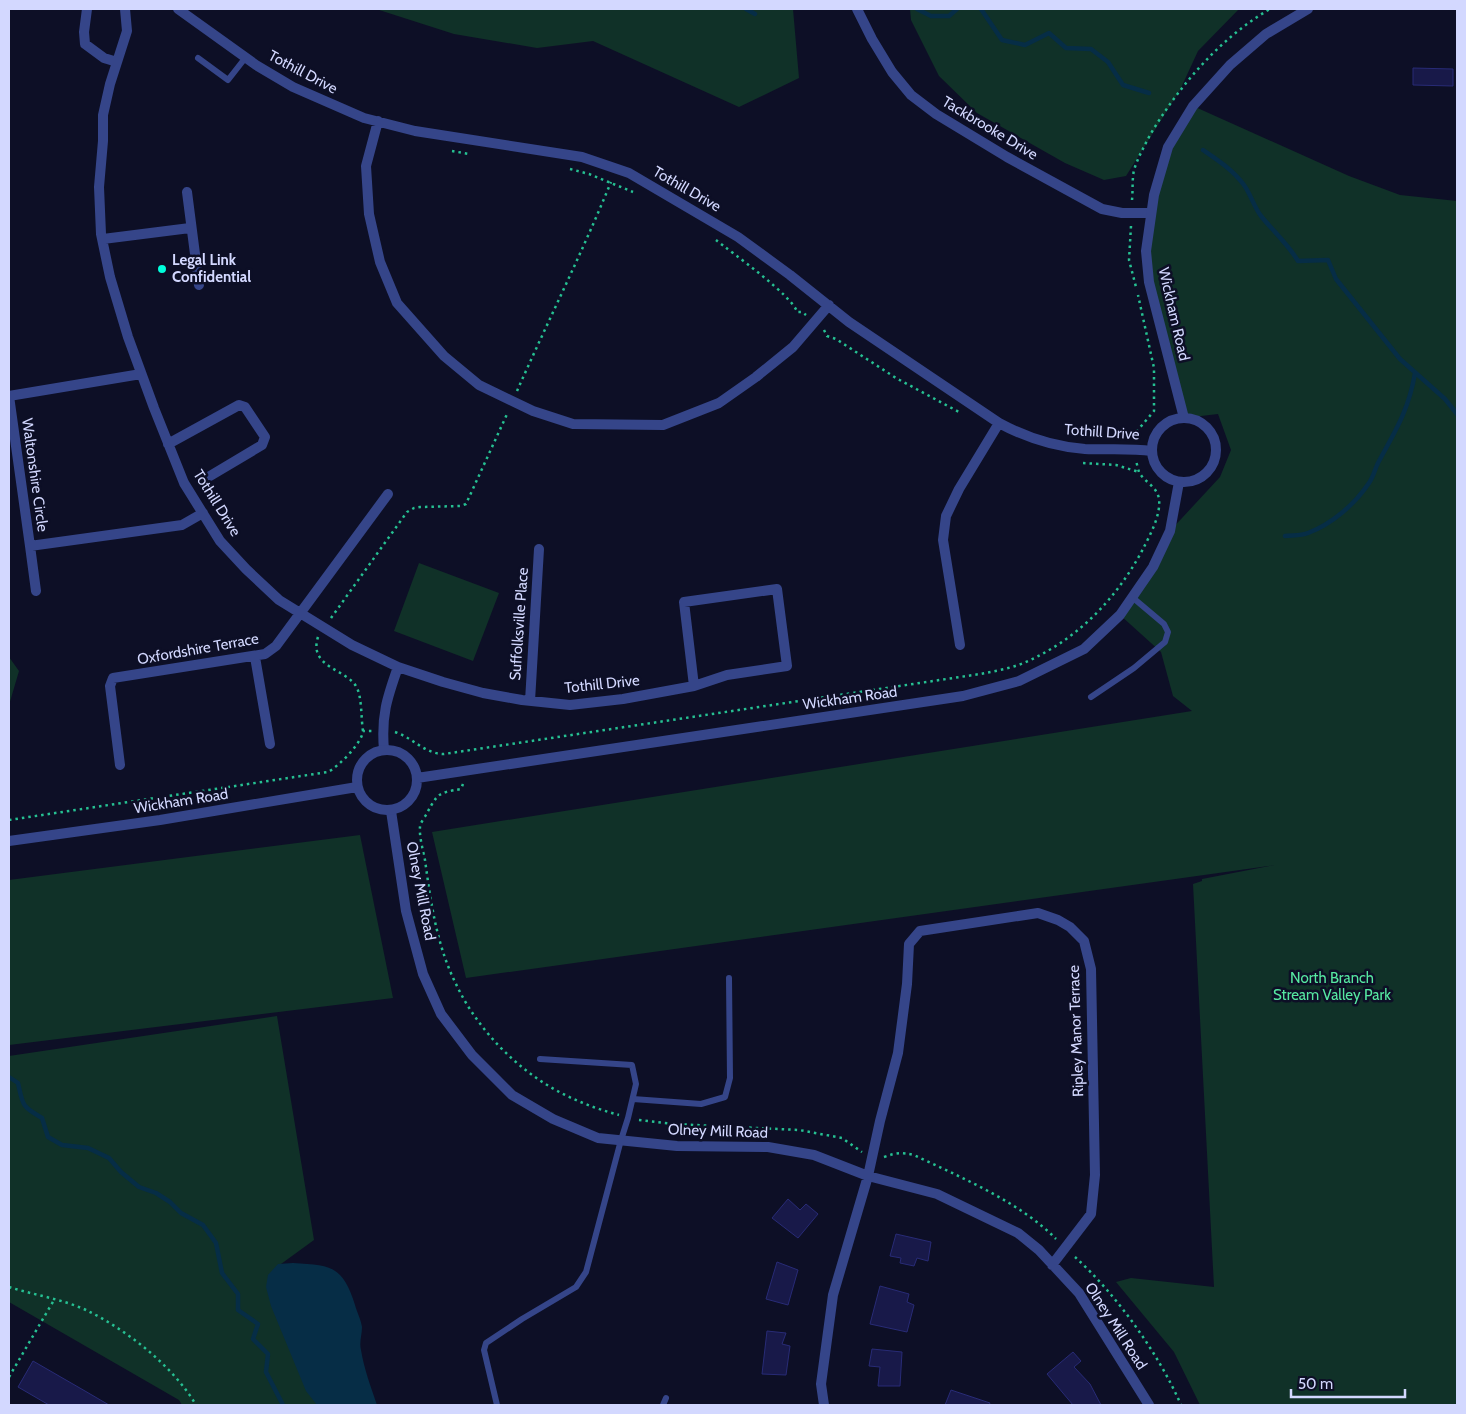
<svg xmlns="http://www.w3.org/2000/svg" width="1466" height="1414" viewBox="0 0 1466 1414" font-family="Cabin,sans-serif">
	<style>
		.green { fill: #103128 }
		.water { fill: #062d46 }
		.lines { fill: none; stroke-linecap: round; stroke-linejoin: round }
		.stream { stroke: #062d46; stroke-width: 4.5 }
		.building { fill: #181949; stroke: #282b76 }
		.path { stroke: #26c092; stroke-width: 2.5; stroke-dasharray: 2.5 4; stroke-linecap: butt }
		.service { stroke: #354589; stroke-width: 6 }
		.minor { stroke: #354589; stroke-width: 10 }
		.tertiary { stroke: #354589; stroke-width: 10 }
		.poi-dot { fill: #00fedc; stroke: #0d0f26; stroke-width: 2 }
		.labels { text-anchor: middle; stroke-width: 5; stroke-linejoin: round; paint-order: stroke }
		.street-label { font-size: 15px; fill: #d3d8ff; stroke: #0d0f26 }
		.poi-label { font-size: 15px; font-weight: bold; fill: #d3d8ff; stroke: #0d0f26; text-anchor: start }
		.park-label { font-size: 15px; fill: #56e8a1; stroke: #0d0f26 }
	</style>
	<rect width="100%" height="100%" fill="#0d0f26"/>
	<path class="green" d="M376 9H793L799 78 739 107 593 41 537 48 454 34Z
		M910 9H1239L1198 51 1180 90 1126 176 1104 180 1065 163 977 113 939 76 911 20Z
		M1193 106 1349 176 1400 195 1457 201V1405H1200L1174 1352 1116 1282 1131 1278 1214 1287 1193 884 1202 881V879L1275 865 466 978 432 832 1192 711 1173 696 1161 652 1120 615 1170 531 1220 477 1231 450 1218 414 1184 418 1146 251 1168 147Z
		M419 563 499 593 473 661 394 631Z
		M9 657 19 671 9 705Z
		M360 835 393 998 9 1045V880Z
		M277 1016 314 1240 281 1264 319 1405H182L179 1400 9 1302V1056Z"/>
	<path class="water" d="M293 1263C331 1265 343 1266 355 1305 357 1312 361 1320 362 1327 362 1335 359 1342 361 1350 364 1369 371 1387 377 1405H317L306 1391 271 1306 266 1287 268 1275 278 1264Z"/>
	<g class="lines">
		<path class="stream" d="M746 9 755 14
			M917 9 931 16H949L957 9
			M981 9 1002 40 1025 45 1049 33 1066 48 1091 49 1108 62 1123 85 1149 93
			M1203 150C1219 161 1233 170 1244 185 1251 195 1254 207 1261 216 1273 231 1288 244 1298 261L1328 260 1336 279 1400 359 1445 399 1457 414
			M1285 536C1292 535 1301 536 1308 533 1332 524 1355 504 1369 483 1374 476 1375 468 1379 461 1396 430 1409 409 1415 373
			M9 1077 18 1083C23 1105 21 1106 42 1118L48 1137 62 1145 88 1148 109 1158 121 1172 139 1187 156 1193 170 1202 181 1213 203 1225 216 1243 222 1273 238 1294V1310L258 1324 253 1339 268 1354 266 1372 283 1405"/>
	</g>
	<path class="building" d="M1413 68 1453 69V86L1413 85Z
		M788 1199 800 1210 806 1204 818 1214 798 1238 772 1218Z
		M896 1234 931 1242 928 1261 917 1258 914 1266 900 1263 901 1258 890 1256Z
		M777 1262 798 1270 788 1305 766 1299Z
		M880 1286 909 1294 907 1302 914 1305 907 1332 870 1324Z
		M767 1331 786 1333 782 1344 790 1346 786 1375 762 1374Z
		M872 1349 902 1352 900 1386H878L880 1367 869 1366Z
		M1073 1352 1081 1361 1074 1367 1090 1384 1101 1405H1073L1047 1374Z
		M33 1361 85 1391 109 1405H49L18 1387Z
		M951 1390 990 1403 989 1405H945Z"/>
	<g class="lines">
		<path class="path" d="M452 151 469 154
			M570 169 589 174 633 192
			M1132 200C1133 190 1132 179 1134 170 1138 157 1144 147 1150 135 1179 86 1220 38 1270 9
			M1131 226 1129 260 1136 287
			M716 240C731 252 793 296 797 312H802L806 315
			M824 330 827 336 836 339 896 378 959 412
			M517 391C548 321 582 253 611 182
			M1135 438 1137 431 1154 411V368L1138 295
			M1083 463 1116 465 1139 472
			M331 618 407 512 414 508 420 507 461 506 466 504 508 412
			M318 637C308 668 348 669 357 688 362 698 361 719 363 731
			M395 732C413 738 425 754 444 754L980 674C996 671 1013 668 1028 661 1079 638 1117 598 1143 549 1150 535 1161 515 1159 499 1157 486 1144 482 1139 472 1138 469 1137 464 1136 461
			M463 784 461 789C438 793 438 793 427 813 425 817 420 823 420 827 419 835 423 851 425 860 431 904 437 948 458 988 468 1009 483 1029 499 1046 534 1082 571 1102 619 1115
			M9 820 328 772C339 766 362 743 363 731H372
			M639 1120 674 1124 799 1130 842 1138 862 1152
			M884 1157C895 1153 902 1152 914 1155 960 1177 1020 1202 1056 1239
			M1075 1257C1116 1294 1159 1354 1181 1405
			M9 1287C34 1295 62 1299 86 1310 127 1330 173 1366 196 1405
			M9 1377 54 1300"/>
		<path class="service" d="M198 58 228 80 246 57
			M1091 697 1134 668 1165 642 1168 632 1164 624 1132 597
			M633 1099 701 1104 725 1097 730 1078 729 978
			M497 1405 484 1350 486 1343 522 1319 576 1287 586 1272 621 1140 628 1118 636 1084 632 1065 540 1059
			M663 1405 666 1398"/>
		<path class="minor" d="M87 9 84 32 85 44 104 58 117 62
			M125 9 127 31 110 84 103 115V141L99 187 101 234 110 277 128 337 154 408 184 483 220 541 246 569 279 600 352 645 398 667 443 682 483 693 522 700 570 705 623 699 694 686 727 675 787 666 777 589 684 602 694 686
			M178 9 256 65 293 87 364 118 415 131 582 157 629 173 738 237 790 275 849 322 999 423C1025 437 1055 447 1085 449 1108 450 1129 448 1152 451
			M857 9 872 39 892 72 911 95 936 114 1007 157 1102 209 1122 213H1151
			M378 121 366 166 369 214 380 262 397 303 444 356 479 385 533 411 573 424 663 425 719 403 756 377 793 347 829 305
			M187 192 199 285
			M103 239 190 228
			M141 374 9 396 30 546 182 525 203 513
			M168 444 239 405 245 407 265 437 262 445 210 476
			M30 546 36 591
			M960 645 943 540 946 516 959 489 999 423
			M255 657 270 744
			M530 701 539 549
			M384 750C381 716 387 698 398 667
			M120 765 110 686 113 678 265 654 276 646 388 494
			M391 811 406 911 423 974 441 1014 472 1055 512 1095 553 1119 598 1138 677 1146 768 1147 814 1155 868 1176 937 1194 1018 1233 1039 1250 1079 1293 1149 1405
			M824 1405 821 1384 833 1295 868 1176 880 1121 898 1053 907 984 909 944 920 931 1038 913 1058 920 1070 927 1084 941 1091 969 1095 1175 1091 1214 1052 1265"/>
		<path class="tertiary" d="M1184 418 1149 282 1146 251 1154 195 1168 147 1193 106 1230 65 1266 34 1308 9
			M1152 450a32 32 0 1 1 64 0a32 32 0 1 1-64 0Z
			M357 780a30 30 0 1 1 60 0a30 30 0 1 1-60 0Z
			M417 778 963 696 1019 681 1084 649 1120 615 1153 567 1170 531 1179 482
			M9 841 160 820 357 787"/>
	</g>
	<circle class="poi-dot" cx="162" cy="269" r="5"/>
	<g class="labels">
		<g class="street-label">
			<text transform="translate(303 72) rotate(28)" y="5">Tothill Drive</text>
			<text transform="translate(990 128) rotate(31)" y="5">Tackbrooke Drive</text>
			<text transform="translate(687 189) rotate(30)" y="5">Tothill Drive</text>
			<text transform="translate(1174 314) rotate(77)" y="5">Wickham Road</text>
			<text transform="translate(1102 432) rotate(4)" y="5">Tothill Drive</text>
			<text transform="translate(35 475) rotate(82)" y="5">Waltonshire Circle</text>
			<text transform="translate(217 503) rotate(58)" y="5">Tothill Drive</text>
			<text transform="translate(519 624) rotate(-86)" y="5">Suffolksville Place</text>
			<text transform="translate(198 649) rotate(-10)" y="5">Oxfordshire Terrace</text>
			<text transform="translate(602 684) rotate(-6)" y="5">Tothill Drive</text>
			<text transform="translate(850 698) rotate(-8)" y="5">Wickham Road</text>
			<text transform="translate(181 801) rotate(-9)" y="5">Wickham Road</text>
			<text transform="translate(421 891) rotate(79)" y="5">Olney Mill Road</text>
			<text transform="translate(1076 1031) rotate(-92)" y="5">Ripley Manor Terrace</text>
			<text transform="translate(718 1131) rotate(2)" y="5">Olney Mill Road</text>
			<text transform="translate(1116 1326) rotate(57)" y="5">Olney Mill Road</text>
		</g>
		<g class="poi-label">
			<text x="172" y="265">Legal Link<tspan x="172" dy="17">Confidential</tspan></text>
		</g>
		<g class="park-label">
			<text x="1332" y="983">North Branch<tspan x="1332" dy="17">Stream Valley Park</tspan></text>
		</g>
	</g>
	<rect width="1466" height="1414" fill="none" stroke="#d3d8ff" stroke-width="20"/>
	<path d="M1291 1389v8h114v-8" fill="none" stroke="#d3d8ff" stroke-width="2.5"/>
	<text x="1298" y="1389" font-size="15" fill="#d3d8ff" stroke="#0d0f26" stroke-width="4" paint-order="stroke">50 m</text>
</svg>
